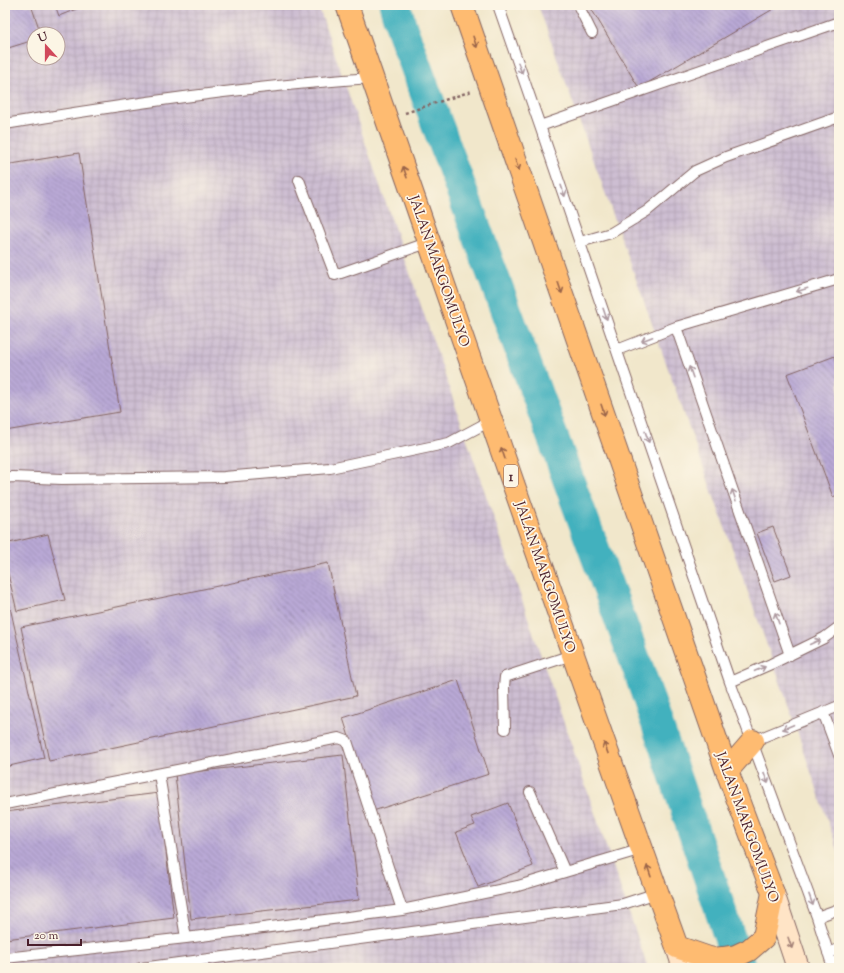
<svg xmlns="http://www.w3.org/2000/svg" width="844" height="973" viewBox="0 0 844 973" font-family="'Sorts Mill Goudy',serif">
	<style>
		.industrial { fill: url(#industrial-grid); fill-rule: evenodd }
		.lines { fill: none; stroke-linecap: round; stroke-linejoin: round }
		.river { stroke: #42b1be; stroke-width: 32 }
		.building { fill: url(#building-back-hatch) }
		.lane-casing { stroke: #846563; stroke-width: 12 }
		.secondary-casing { stroke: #846563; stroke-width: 24 }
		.highway-casing { stroke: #846563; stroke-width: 24 }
		.path { stroke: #846563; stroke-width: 2.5; stroke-dasharray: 3 3; stroke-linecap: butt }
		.lane { stroke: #fff; stroke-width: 10 }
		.secondary { stroke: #ffe4c6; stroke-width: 22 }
		.highway { stroke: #febb71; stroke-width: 22 }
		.oneway { stroke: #9b654a }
		.oneway2 { stroke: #ae9aa0 }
		.oneway3 { stroke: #a48278 }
		.labels { text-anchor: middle; stroke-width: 3.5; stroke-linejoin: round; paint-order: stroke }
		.shield { fill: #fcf5e5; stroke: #7f5f63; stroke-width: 1 }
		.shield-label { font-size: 13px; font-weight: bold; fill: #4a1f2b }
		.street-label { font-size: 14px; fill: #4a1f2b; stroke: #fcf5e5 }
	</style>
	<defs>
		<pattern id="industrial-grid" width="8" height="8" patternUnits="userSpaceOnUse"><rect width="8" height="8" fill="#cdbed2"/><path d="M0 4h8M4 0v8" fill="none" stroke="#b2a3b4"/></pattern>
		<pattern id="building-back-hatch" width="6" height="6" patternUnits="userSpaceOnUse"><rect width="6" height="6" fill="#b9a9d6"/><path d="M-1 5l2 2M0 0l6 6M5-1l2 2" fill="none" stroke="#9889ae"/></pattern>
	</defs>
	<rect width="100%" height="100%" fill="#fcf5e5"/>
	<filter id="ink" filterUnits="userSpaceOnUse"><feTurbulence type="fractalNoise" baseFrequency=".025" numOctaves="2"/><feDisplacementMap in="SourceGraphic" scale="8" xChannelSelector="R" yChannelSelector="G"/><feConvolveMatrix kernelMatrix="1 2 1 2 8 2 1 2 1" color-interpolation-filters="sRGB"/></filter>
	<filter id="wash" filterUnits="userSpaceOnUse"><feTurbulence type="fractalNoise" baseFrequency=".012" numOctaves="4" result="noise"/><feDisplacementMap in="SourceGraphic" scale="16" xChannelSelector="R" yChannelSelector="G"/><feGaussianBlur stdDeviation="0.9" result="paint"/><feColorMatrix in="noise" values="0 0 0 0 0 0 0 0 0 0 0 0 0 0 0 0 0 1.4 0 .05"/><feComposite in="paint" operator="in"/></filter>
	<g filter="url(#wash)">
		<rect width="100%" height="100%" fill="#f1e7cb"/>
		<path class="industrial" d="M5 5H318L648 968H5ZM34 34H58V58H34Z
			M538 5H839V854L783 690Z"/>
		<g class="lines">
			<path class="river" d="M395 5 402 29 639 671 740 968"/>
		</g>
		<g id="blocks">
			<path class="building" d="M5 5H31L41 34H34V40L5 49Z
				M55 5H86L59 16Z
				M589 5H780L639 88Z
				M79 153 120 412 5 431V165Z
				M835 356 839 368V494L833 497 787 374Z
				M773 527 791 575 775 581 757 533Z
				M48 534 65 600 17 611 5 562V544Z
				M328 563 356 696 49 761 21 627Z
				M5 585 44 758 5 767Z
				M458 680 489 774 373 811 343 718Z
				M343 755 359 900 191 919 175 774Z
				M159 793 174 918 5 939V812Z
				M508 803 533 866 478 887 456 832 475 825 471 817Z"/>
		</g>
	</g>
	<g filter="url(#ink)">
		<use href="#blocks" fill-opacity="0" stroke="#846563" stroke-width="1"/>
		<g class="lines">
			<defs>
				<path id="lane" d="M498 5 540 126 730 682 817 917 833 968
					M578 5 592 33
					M5 124C127 104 249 86 372 78
					M540 126 839 22
					M299 180 335 275 430 242
					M580 242 611 233 647 211 695 171 726 157 839 117
					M676 327 790 655
					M617 350 676 327 839 279
					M5 478 12 477 62 479 224 477 330 468 449 443 492 420
					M730 682 771 664 824 638 839 627
					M823 712 839 755
					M505 729 504 686 505 677 572 655
					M753 741 839 706
					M159 774 186 938
					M530 792 565 872
					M5 804 339 738 347 741 402 910 518 886 642 849
					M817 917 839 909
					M828 953 839 949
					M5 958 186 938 402 910
					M141 968 623 904 657 893"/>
				<path id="secondary" d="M773 893 798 968
					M677 947 684 968"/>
				<path id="highway" d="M347 5C456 319 564 634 677 947L712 959 723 958 736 956 749 950 764 937 773 893 727 771 462 5
					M727 771 753 741"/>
			</defs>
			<use href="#lane" class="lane-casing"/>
			<use href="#secondary" class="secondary-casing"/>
			<use href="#highway" class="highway-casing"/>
			<path class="path" d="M405 113 472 91"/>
			<use href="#lane" class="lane"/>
			<use href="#secondary" class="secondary"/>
			<use href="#highway" class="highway"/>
		</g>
		<defs><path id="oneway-shaft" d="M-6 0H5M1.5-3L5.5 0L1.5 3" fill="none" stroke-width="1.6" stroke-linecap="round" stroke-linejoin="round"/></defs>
		<g class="oneway">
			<use href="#oneway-shaft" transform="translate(475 42) rotate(71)"/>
			<use href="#oneway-shaft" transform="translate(517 165) rotate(71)"/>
			<use href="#oneway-shaft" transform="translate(405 172) rotate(-109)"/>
			<use href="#oneway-shaft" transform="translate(560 288) rotate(71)"/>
			<use href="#oneway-shaft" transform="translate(603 410) rotate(71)"/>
			<use href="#oneway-shaft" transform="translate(503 453) rotate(-109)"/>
			<use href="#oneway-shaft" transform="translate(606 748) rotate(-110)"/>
			<use href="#oneway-shaft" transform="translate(649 871) rotate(-109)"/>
		</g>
		<g class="oneway2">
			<use href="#oneway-shaft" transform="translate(520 68) rotate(70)"/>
			<use href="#oneway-shaft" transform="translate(563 191) rotate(71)"/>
			<use href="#oneway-shaft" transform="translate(802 290) rotate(163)"/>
			<use href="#oneway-shaft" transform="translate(605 314) rotate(71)"/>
			<use href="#oneway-shaft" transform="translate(647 339) rotate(159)"/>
			<use href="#oneway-shaft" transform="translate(691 372) rotate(-109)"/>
			<use href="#oneway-shaft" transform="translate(647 437) rotate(71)"/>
			<use href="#oneway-shaft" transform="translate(734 495) rotate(-109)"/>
			<use href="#oneway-shaft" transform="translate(777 618) rotate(-109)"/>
			<use href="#oneway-shaft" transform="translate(815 642) rotate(-25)"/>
			<use href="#oneway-shaft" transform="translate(760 669) rotate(-23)"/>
			<use href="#oneway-shaft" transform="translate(788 727) rotate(157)"/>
			<use href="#oneway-shaft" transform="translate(766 778) rotate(70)"/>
			<use href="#oneway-shaft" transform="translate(811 900) rotate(70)"/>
		</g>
		<use class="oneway3" href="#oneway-shaft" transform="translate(790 943) rotate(71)"/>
	</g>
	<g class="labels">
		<rect class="shield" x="504" y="465" width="14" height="22" rx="3"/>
		<g class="shield-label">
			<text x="511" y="481">1</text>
		</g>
		<g class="street-label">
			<text transform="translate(440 271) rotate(71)" y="5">JALAN MARGOMULYO</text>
			<text transform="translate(546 577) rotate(71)" y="5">JALAN MARGOMULYO</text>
			<text transform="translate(748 827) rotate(70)" y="5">JALAN MARGOMULYO</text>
		</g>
	</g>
	<rect width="844" height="973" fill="none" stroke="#fcf5e5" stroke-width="20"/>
	<g transform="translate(46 46) rotate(339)"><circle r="19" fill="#fcf5e5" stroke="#b59f9b"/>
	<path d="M0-3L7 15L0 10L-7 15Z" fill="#d1495b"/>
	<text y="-6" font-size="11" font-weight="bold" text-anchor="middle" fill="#4a1f2b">U</text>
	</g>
	<path d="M28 939v6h53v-6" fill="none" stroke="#4a1f2b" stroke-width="2"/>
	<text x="34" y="939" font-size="12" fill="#4a1f2b" stroke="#fcf5e5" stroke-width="3" paint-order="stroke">20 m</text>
</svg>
